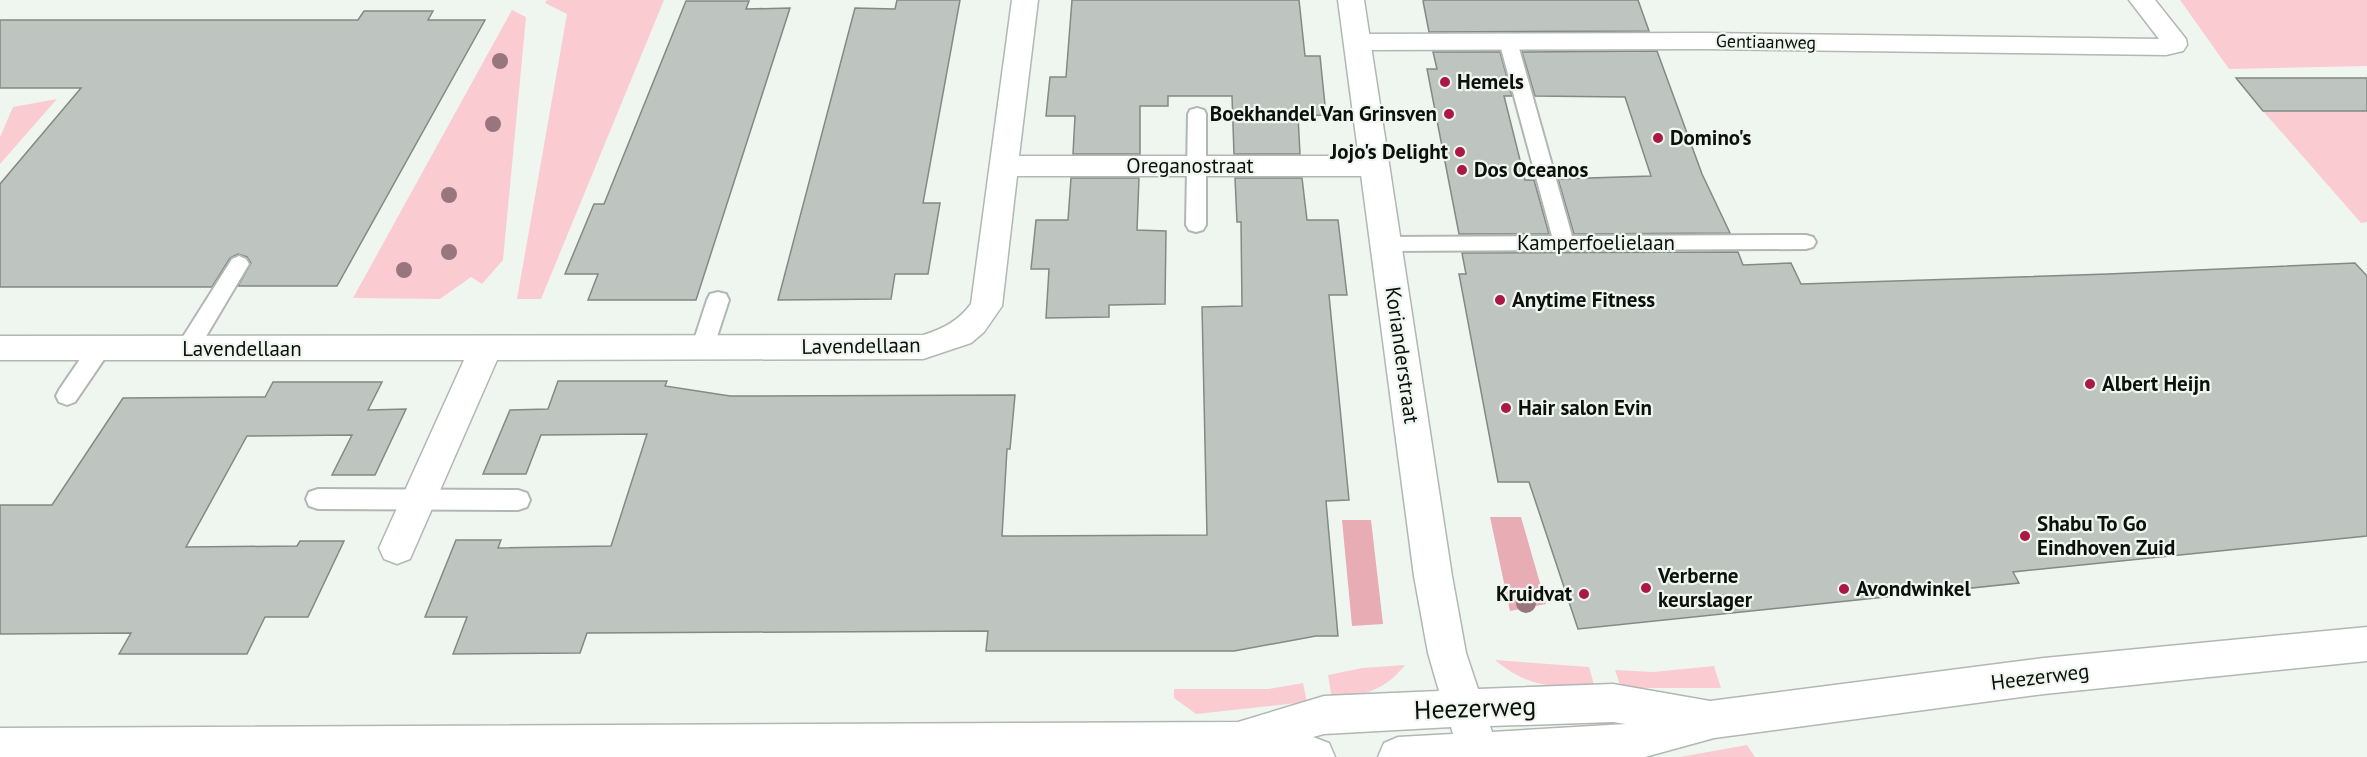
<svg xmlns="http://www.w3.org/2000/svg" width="2367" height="757" viewBox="0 0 2367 757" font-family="'PT Sans',sans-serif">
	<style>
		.green { fill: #faccd1 }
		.forest { fill: #e8adb4 }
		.building { fill: #bec5c0; stroke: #838984; stroke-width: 1.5 }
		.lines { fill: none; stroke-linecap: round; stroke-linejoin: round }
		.service-casing { stroke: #b1b7b2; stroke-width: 4 }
		.minor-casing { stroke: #b1b7b2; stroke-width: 3 }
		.tertiary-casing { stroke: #b1b7b2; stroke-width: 3 }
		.service { fill: #fff; fill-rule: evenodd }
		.minor { fill: #fff; fill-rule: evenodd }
		.tertiary { fill: #fff; fill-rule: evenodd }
		.tree { fill: #99767e }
		.poi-dot { fill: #ac1846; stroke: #eff6f0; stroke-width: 2 }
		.labels { text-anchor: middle; stroke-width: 4.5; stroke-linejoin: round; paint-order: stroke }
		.far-street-label { font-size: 18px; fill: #0d0f0d; stroke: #eff6f0 }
		.poi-label { font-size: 21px; font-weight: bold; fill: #0d0f0d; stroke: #eff6f0; text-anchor: start }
		.street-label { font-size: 21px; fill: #0d0f0d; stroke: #eff6f0 }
		.near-street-label { font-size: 26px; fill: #0d0f0d; stroke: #eff6f0 }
	</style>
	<rect width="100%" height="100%" fill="#eff6f0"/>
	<path class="green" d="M547 0H664L541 299H517L567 14 545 3Z
		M2180 0H2367V66L2229 69Z
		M512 10 526 17 503 260 482 284 471 277 440 299 353 298Z
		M57 99 0 164V137L13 107Z
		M2263 111H2367V222L2361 223Z
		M1495 660 1589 667 1595 688C1554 687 1528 688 1495 660Z
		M1405 665C1385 691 1363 695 1332 699L1328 675 1362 668Z
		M1714 666 1721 688H1621L1615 670 1653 672Z
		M1303 683 1307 702 1196 714 1174 698V689H1268Z
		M1747 745 1755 757H1680Z"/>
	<path class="forest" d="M1490 517H1521L1546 604 1510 611Z
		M1342 520H1371L1383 624 1352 626Z"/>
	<path class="building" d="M897 0H960L923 203H940L928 274H895L891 299 778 300 855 8 895 9Z
		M1072 0H1299L1305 56H1320L1326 115 1298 116 1300 154H1234L1232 96H1168V106H1140V154H1073L1075 116H1046L1050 77H1066Z
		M1425 0H1638L1649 31 1429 32 1423 1Z
		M686 1H749L746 9 790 8 696 300H588L598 274H565L594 204H604Z
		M364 11H433L428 20H485L337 286H238L251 263 247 257 238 254 230 258 212 287H0V184L81 88H0V20H358Z
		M1657 51 1702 174 1730 233 1574 234 1558 179 1651 176 1625 97 1535 96 1522 52Z
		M1433 52H1500L1512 96H1504L1525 180H1534L1549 234H1459L1427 69H1437Z
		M2236 78H2367V111H2263Z
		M1071 178H1139L1137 230 1166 231 1165 304 1109 305V317L1046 318 1049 269H1031L1036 220H1068Z
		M1235 178H1302L1307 220H1338L1347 295H1329L1349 500 1326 501 1338 636H1316L1234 651H986L988 631 587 633 580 653 453 654 467 617H425L456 540H501L498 548 611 546 647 434 541 435 526 474H483L510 410 548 409 558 381H667L665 386 730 396 1015 395 1010 449H1007L1002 536 1207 535 1202 307 1242 306 1241 222H1237Z
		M1738 252 1743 265 1791 263 1801 284 2108 274 2355 263 2367 276V536L2013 572 2019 583 1578 629 1529 482H1498L1459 274H1466L1462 253Z
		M273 382H382L368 410 406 409 375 475H332L352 435 247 436 186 547 297 546 300 541H344L308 617H265L247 654H119L131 633 0 634V505H52L123 398 265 397Z"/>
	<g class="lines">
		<defs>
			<path id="service" d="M1508 36 1514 37 1517 41 1572 236 1806 235 1813 237 1816 242 1813 247 1806 249 1386 251 1379 249 1376 244 1379 239 1386 237 1552 236 1499 41 1502 37Z
				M1197 108 1204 110 1206 114V225L1203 230 1196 232 1189 230 1186 225 1188 114 1190 110Z
				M239 256 246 259 249 264 195 355 187 357 179 355 176 349 179 343 232 259Z
				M718 292 726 294 729 300 713 349 710 355 702 357 694 355 691 349 707 300 710 294Z
				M99 341 107 343 110 349 107 355 75 402 67 405 59 402 56 396 59 390 91 343Z
				M318 489 518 490 527 493 530 500 527 507 518 510 318 509 309 506 306 499 309 492Z"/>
			<path id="minor" d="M1012 0H1038L1019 156H1375L1385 159 1389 166 1385 173 1375 176H1017L1002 306 984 332 971 343 923 359 497 360 410 559 397 564 384 559 379 548 464 360H0V336L923 335C943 329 958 321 971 304Z
				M2129 0H2155L2186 39 2187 45 2183 51 2166 55 1706 49 1357 50 1348 48 1344 42 1348 36 1357 34 1706 33 2159 39Z"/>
			<path id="tertiary" d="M1338 0H1364L1452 576 1466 653 1478 689 1613 684 1710 701 2044 658 2367 627V661L2044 694 1714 738 1645 757H1378L1384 743 1398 737 1453 734 1451 727 1324 734 1313 737 1329 743 1335 757H0V728L1238 722 1324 696 1439 691 1428 653 1414 576ZM1613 722 1626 724 1492 732 1490 726Z"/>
		</defs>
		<use href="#service" class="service-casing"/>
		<use href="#minor" class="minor-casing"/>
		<use href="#tertiary" class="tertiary-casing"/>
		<use href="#service" class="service"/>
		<use href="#minor" class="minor"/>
		<use href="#tertiary" class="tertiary"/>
	</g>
	<g class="tree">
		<circle cx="500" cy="61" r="8"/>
		<circle cx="493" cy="124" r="8"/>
		<circle cx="449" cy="195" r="8"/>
		<circle cx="449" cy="252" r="8"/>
		<circle cx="404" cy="270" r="8"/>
		<circle cx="1526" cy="603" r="10"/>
	</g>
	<g class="poi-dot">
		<circle cx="1445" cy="82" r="6"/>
		<circle cx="1449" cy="114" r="6"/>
		<circle cx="1658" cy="138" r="6"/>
		<circle cx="1460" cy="152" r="6"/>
		<circle cx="1462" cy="170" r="6"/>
		<circle cx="1500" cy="300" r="6"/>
		<circle cx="2090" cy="384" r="6"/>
		<circle cx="1506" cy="408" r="6"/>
		<circle cx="2025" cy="536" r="6"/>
		<circle cx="1646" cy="588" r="6"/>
		<circle cx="1844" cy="589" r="6"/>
		<circle cx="1584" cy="594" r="6"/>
	</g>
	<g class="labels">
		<g class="far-street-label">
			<text transform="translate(1766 42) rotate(1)" y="6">Gentiaanweg</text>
		</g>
		<g class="poi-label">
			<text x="1457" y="89">Hemels</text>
			<text x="1437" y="121" text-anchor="end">Boekhandel Van Grinsven</text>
			<text x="1670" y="145">Domino's</text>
			<text x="1448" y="159" text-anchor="end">Jojo's Delight</text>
			<text x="1474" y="177">Dos Oceanos</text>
			<text x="1512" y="307">Anytime Fitness</text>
			<text x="2102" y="391">Albert Heijn</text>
			<text x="1518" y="415">Hair salon Evin</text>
			<text x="2037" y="531">Shabu To Go<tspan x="2037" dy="24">Eindhoven Zuid</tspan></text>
			<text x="1658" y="583">Verberne<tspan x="1658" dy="24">keurslager</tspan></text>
			<text x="1856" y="596">Avondwinkel</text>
			<text x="1572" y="601" text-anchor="end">Kruidvat</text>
		</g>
		<g class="street-label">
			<text x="1190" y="173">Oreganostraat</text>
			<text x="1596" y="250">Kamperfoelielaan</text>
			<text transform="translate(861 346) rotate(-1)" y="7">Lavendellaan</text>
			<text x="242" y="356">Lavendellaan</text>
			<text transform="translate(1402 355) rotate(82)" y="7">Korianderstraat</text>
			<text transform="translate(2040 677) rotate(-7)" y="7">Heezerweg</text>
		</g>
		<g class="near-street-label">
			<text transform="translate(1475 708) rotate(-2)" y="9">Heezerweg</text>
		</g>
	</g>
</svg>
